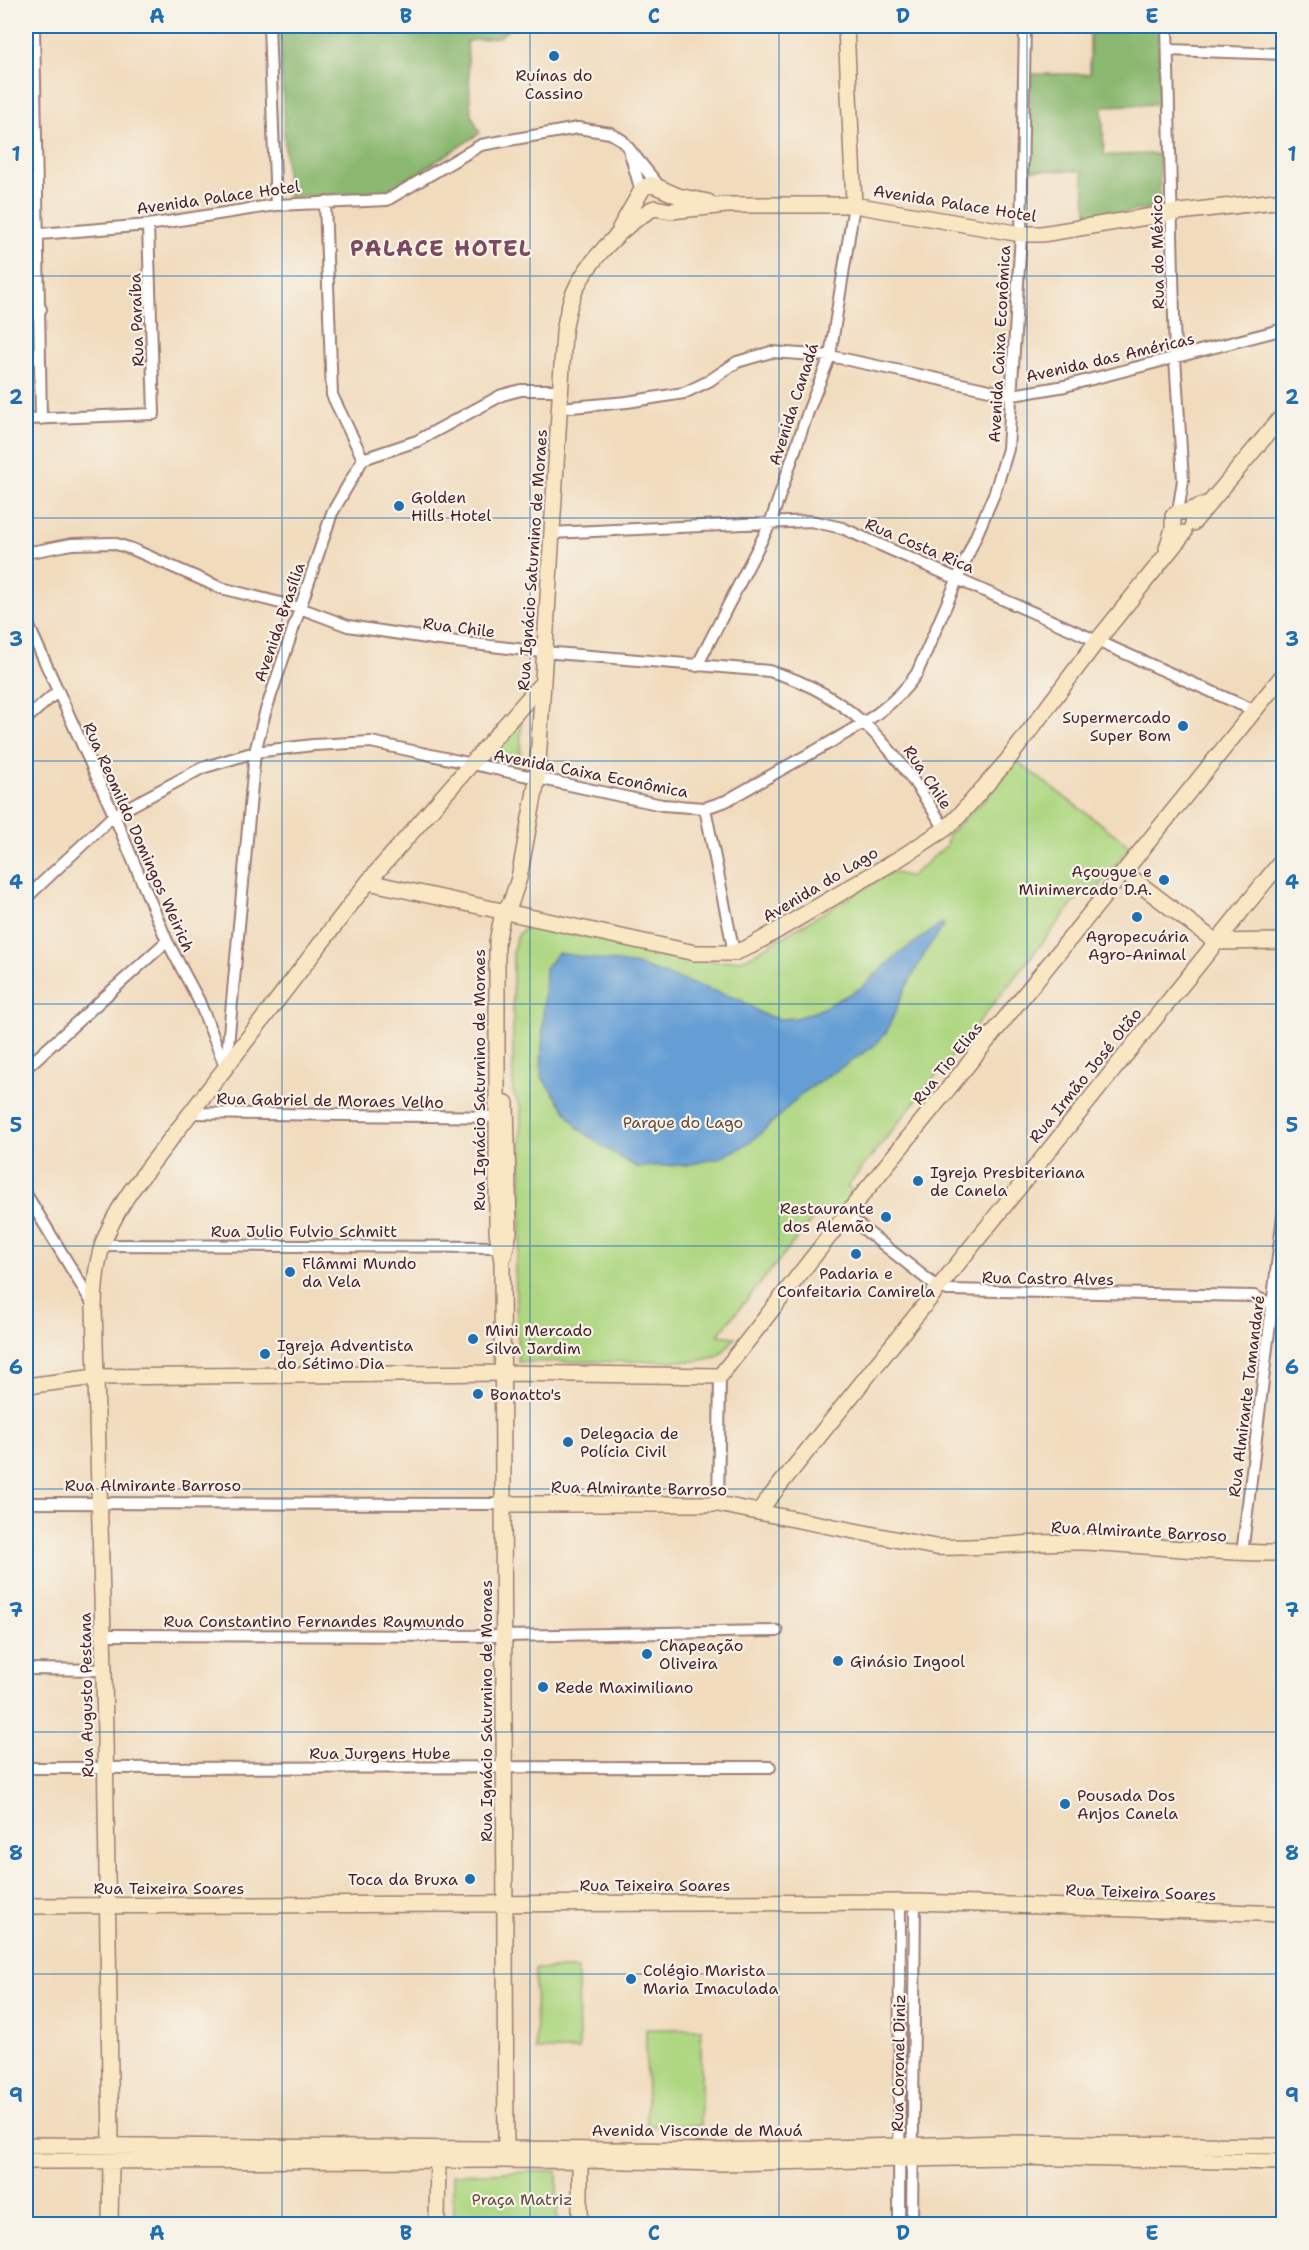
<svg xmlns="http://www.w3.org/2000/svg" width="1309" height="2250" viewBox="0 0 1309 2250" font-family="'Shantell Sans',sans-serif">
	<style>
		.green { fill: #afd782; stroke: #7c7b56; stroke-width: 1.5 }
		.forest { fill: #8bb870; stroke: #6a6c4e; stroke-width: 1.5 }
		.water { fill: #659ed4; stroke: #585e80; stroke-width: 1.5 }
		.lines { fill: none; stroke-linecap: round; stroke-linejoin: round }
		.street-casing { stroke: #9e7d74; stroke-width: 14 }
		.secondary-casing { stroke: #9e7d74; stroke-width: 18 }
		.street { stroke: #fff; stroke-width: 10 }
		.secondary { stroke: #f9e7c3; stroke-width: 15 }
		.grid { fill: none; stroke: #1f6fb2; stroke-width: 1.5; stroke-opacity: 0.55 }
		.poi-dot { fill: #1f6fb2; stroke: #f7f3e8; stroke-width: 2 }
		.labels { text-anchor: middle; stroke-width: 4.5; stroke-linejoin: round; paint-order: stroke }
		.poi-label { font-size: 16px; fill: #4a1f2b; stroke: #f7f3e8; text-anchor: start }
		.street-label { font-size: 16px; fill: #4a1f2b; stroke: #f7f3e8 }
		.park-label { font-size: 16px; fill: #634d41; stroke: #f7f3e8 }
		.district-label { font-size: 22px; font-weight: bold; letter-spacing: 1.5px; fill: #7b4a5f; stroke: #f7f3e8 }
		.neatline { fill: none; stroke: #1f6fb2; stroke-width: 2 }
		.grid-label { font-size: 20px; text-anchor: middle; font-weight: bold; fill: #1f6fb2 }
	</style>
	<rect width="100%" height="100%" fill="#f7f3e8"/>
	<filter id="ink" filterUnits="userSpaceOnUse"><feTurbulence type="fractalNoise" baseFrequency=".0167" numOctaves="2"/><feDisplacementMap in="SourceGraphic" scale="12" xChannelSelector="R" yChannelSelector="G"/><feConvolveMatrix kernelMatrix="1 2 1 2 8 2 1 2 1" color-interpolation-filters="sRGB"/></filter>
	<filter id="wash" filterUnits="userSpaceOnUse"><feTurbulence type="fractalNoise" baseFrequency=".008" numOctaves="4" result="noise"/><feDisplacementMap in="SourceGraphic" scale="24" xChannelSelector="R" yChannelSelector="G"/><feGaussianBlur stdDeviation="1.35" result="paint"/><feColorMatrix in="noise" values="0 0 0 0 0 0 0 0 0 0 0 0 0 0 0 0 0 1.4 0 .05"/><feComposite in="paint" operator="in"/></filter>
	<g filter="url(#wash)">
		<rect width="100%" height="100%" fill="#f1dbbd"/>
		<path class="green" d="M522 707 520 762 483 757Z
			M1015 760 1130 846 1093 895 1081 894 847 1187 856 1192 839 1211 820 1210 718 1335 736 1337 719 1356 698 1361 518 1362 515 1265 521 1243V1108L513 1092V951C516 937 519 928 534 926L718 962 745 959 892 872 910 877 946 846 948 835 991 793Z
			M535 1969H578L579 2050H536Z
			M701 2029V2126H647L646 2029Z
			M557 2171V2224H453V2174Z"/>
		<path class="forest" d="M280 26H513L499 37 467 41 471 114 480 133 397 187 383 192 287 197Z
			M1090 26H1159V104L1102 106 1104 155 1159 154 1160 207 1088 218 1082 171 1028 170 1031 74H1090Z"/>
		<path class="water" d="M942 923 944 926 929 946 904 991 887 1031 874 1046 804 1092 757 1137 742 1147 722 1157 688 1165 636 1167 605 1148 578 1128 541 1076 545 968 558 953 637 965 741 1000 762 1014 778 1019 796 1018 817 1011 861 988 896 956Z"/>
	</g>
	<g filter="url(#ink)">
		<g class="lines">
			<defs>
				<path id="street" d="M34 26 41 419
					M269 26 276 205
					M1167 26 1175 358 1183 480 1178 512
					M1168 50 1284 54
					M630 153 641 191
					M325 202 332 395 363 459
					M40 234 148 225 276 205 387 200 481 145 578 128 610 133 622 140 659 186
					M26 309H41
					M560 408 627 402 684 393 709 381 737 362 771 352 830 356 1013 395 1065 386 1284 329
					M26 419 154 414 148 225
					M363 459 417 441 502 395 521 390H560
					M551 533 811 521 842 528 1253 710
					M26 553 72 544 113 543 132 549 221 588 300 608 348 626 440 640 543 652 769 671C857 695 899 756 945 829
					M26 620 114 815 167 941 199 1001 225 1066
					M697 666 770 524 809 409 830 356 854 205
					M26 719 57 692
					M705 808 734 953
					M26 898 114 815 202 768 255 752 313 745 371 742 662 805 705 808 726 801C756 784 785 767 815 751 853 729 893 710 917 673L995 492 1008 449 1021 234 1025 26
					M226 1067 255 752 265 713 332 513 363 459
					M26 1068 167 941
					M189 1113 504 1117
					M26 1194 94 1306
					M846 1215 937 1287 948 1290 1254 1296 1284 1310
					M101 1245 505 1247
					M26 1503 503 1504
					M718 1504 720 1376
					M1242 1554 1284 1207
					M103 1635 504 1636 777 1631
					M26 1669 104 1670
					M26 1768 770 1767
					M899 2224 900 1902
					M912 2224 915 1902"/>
				<path id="secondary" d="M846 26 854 205
					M655 208 671 211 727 205H854L1021 234H1042L1171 213 1284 200
					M620 228 643 188 651 184 678 196 708 202
					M1193 523 1284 414
					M1167 548 1173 529V516L1178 512H1186L1209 503
					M1125 873 1216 942
					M368 882 695 953H734L751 946 900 858 945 829 957 818 1007 761 1097 641 1184 533
					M1216 942 1284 941
					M504 1255 509 1232 506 1103
					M26 1386 96 1377 501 1373 720 1376 846 1215 1284 674
					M503 1504H718L935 1547C984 1549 1033 1541 1082 1542 1149 1545 1216 1554 1284 1553
					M758 1512 1284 858
					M26 1906 915 1902 1284 1914
					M26 2145 721 2151 1005 2143 1284 2146
					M111 2145 104 1670 94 1306C95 1257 103 1233 130 1192L368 882 542 683
					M580 2150V2224
					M506 2160 502 1261 497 1232V942L503 912 511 902 519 878 537 780 564 332C566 320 568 307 573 295 585 264 623 225 652 209
					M26 2161 580 2160 723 2163 1005 2157 1284 2162
					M110 2224 111 2161
					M437 2224 438 2152"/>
			</defs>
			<use href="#street" class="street-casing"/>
			<use href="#secondary" class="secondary-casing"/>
			<use href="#street" class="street"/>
			<use href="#secondary" class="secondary"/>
		</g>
	</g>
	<path class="grid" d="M282 26V2224M530 26V2224M779 26V2224M1027 26V2224M26 276H1284M26 518H1284M26 761H1284M26 1004H1284M26 1246H1284M26 1489H1284M26 1732H1284M26 1974H1284"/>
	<g class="poi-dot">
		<circle cx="554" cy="56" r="6"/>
		<circle cx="399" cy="506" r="6"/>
		<circle cx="1183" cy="726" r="6"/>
		<circle cx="1164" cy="880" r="6"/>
		<circle cx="1137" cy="917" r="6"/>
		<circle cx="918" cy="1181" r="6"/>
		<circle cx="886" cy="1217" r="6"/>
		<circle cx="856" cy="1254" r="6"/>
		<circle cx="290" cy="1272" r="6"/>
		<circle cx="473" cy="1339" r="6"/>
		<circle cx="265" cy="1354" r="6"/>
		<circle cx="478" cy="1394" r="6"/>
		<circle cx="568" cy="1442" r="6"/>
		<circle cx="647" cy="1654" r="6"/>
		<circle cx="838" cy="1661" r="6"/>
		<circle cx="543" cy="1687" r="6"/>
		<circle cx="1065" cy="1804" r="6"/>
		<circle cx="470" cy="1879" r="6"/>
		<circle cx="631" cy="1979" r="6"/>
	</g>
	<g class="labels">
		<g class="poi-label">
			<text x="554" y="81" text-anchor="middle">Ruínas do<tspan x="554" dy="18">Cassino</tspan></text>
			<text x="411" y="503">Golden<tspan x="411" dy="18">Hills Hotel</tspan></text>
			<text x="1171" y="723" text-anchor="end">Supermercado<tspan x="1171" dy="18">Super Bom</tspan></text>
			<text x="1152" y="877" text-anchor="end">Açougue e<tspan x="1152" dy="18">Minimercado D.A.</tspan></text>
			<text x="1137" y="942" text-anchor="middle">Agropecuária<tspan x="1137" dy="18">Agro-Animal</tspan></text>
			<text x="930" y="1178">Igreja Presbiteriana<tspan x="930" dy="18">de Canela</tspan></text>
			<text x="874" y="1214" text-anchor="end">Restaurante<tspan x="874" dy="18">dos Alemão</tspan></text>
			<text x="302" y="1269">Flâmmi Mundo<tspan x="302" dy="18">da Vela</tspan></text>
			<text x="856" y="1279" text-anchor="middle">Padaria e<tspan x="856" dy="18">Confeitaria Camirela</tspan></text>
			<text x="485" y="1336">Mini Mercado<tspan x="485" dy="18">Silva Jardim</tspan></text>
			<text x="277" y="1351">Igreja Adventista<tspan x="277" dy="18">do Sétimo Dia</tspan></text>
			<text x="490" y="1400">Bonatto's</text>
			<text x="580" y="1439">Delegacia de<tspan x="580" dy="18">Polícia Civil</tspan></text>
			<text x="659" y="1651">Chapeação<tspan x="659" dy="18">Oliveira</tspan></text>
			<text x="850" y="1667">Ginásio Ingool</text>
			<text x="555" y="1693">Rede Maximiliano</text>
			<text x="1077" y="1801">Pousada Dos<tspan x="1077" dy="18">Anjos Canela</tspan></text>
			<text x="458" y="1885" text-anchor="end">Toca da Bruxa</text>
			<text x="643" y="1976">Colégio Marista<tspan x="643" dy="18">Maria Imaculada</tspan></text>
		</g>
		<g class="street-label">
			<text transform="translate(218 197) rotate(-8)" y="6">Avenida Palace Hotel</text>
			<text transform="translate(955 203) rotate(9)" y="6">Avenida Palace Hotel</text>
			<text transform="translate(1157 252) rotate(-91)" y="6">Rua do México</text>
			<text transform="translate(136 320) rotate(-92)" y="6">Rua Paraíba</text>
			<text transform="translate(999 344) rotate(-87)" y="6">Avenida Caixa Econômica</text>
			<text transform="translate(1110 357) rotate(-13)" y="6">Avenida das Américas</text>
			<text transform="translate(793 404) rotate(-72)" y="6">Avenida Canadá</text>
			<text transform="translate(920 545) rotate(23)" y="6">Rua Costa Rica</text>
			<text transform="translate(532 560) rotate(-86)" y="6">Rua Ignácio Saturnino de Moraes</text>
			<text transform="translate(279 622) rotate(-71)" y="6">Avenida Brasília</text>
			<text transform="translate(459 627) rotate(7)" y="6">Rua Chile</text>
			<text transform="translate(591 773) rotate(11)" y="6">Avenida Caixa Econômica</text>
			<text transform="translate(928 777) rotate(56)" y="6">Rua Chile</text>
			<text transform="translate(139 837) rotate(66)" y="6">Rua Reomildo Domingos Weirich</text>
			<text transform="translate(820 884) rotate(-31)" y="6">Avenida do Lago</text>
			<text transform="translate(947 1063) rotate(-51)" y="6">Rua Tio Elias</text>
			<text transform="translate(1085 1075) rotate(-51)" y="6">Rua Irmão José Otão</text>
			<text transform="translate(479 1080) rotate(-90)" y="6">Rua Ignácio Saturnino de Moraes</text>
			<text transform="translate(330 1100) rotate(1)" y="6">Rua Gabriel de Moraes Velho</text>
			<text x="304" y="1237">Rua Julio Fulvio Schmitt</text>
			<text transform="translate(1048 1278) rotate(1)" y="6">Rua Castro Alves</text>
			<text transform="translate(1246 1396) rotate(-83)" y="6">Rua Almirante Tamandaré</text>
			<text x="153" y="1491">Rua Almirante Barroso</text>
			<text transform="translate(639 1488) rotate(1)" y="6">Rua Almirante Barroso</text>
			<text transform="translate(1139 1531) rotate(3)" y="6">Rua Almirante Barroso</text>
			<text x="314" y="1627">Rua Constantino Fernandes Raymundo</text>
			<text transform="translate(86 1695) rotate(-91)" y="6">Rua Augusto Pestana</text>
			<text transform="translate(486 1711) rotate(-90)" y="6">Rua Ignácio Saturnino de Moraes</text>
			<text x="380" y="1759">Rua Jurgens Hube</text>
			<text x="655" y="1891">Rua Teixeira Soares</text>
			<text x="169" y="1894">Rua Teixeira Soares</text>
			<text transform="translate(1141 1892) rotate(2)" y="6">Rua Teixeira Soares</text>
			<text transform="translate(898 2063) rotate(-89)" y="6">Rua Coronel Diniz</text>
			<text x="697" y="2136">Avenida Visconde de Mauá</text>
		</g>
		<g class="park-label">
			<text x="683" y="1128">Parque do Lago</text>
			<text x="522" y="2205">Praça Matriz</text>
		</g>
		<g class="district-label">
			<text x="441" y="256">PALACE HOTEL</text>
		</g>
	</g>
	<rect width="1309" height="2250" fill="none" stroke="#f7f3e8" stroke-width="66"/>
	<rect x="33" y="33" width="1243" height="2184" class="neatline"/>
	<g class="grid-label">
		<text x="157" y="23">A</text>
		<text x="406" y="23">B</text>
		<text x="654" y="23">C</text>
		<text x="903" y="23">D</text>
		<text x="1152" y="23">E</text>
		<text x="16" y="161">1</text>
		<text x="1292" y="161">1</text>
		<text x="16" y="404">2</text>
		<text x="1292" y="404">2</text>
		<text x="16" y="646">3</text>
		<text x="1292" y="646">3</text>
		<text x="16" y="889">4</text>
		<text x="1292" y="889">4</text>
		<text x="16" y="1132">5</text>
		<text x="1292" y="1132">5</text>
		<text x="16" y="1374">6</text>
		<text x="1292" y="1374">6</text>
		<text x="16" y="1617">7</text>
		<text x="1292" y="1617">7</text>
		<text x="16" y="1860">8</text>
		<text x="1292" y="1860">8</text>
		<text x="16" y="2102">9</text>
		<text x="1292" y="2102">9</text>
		<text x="157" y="2240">A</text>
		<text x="406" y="2240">B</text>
		<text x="654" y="2240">C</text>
		<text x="903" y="2240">D</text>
		<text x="1152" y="2240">E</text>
	</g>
</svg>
